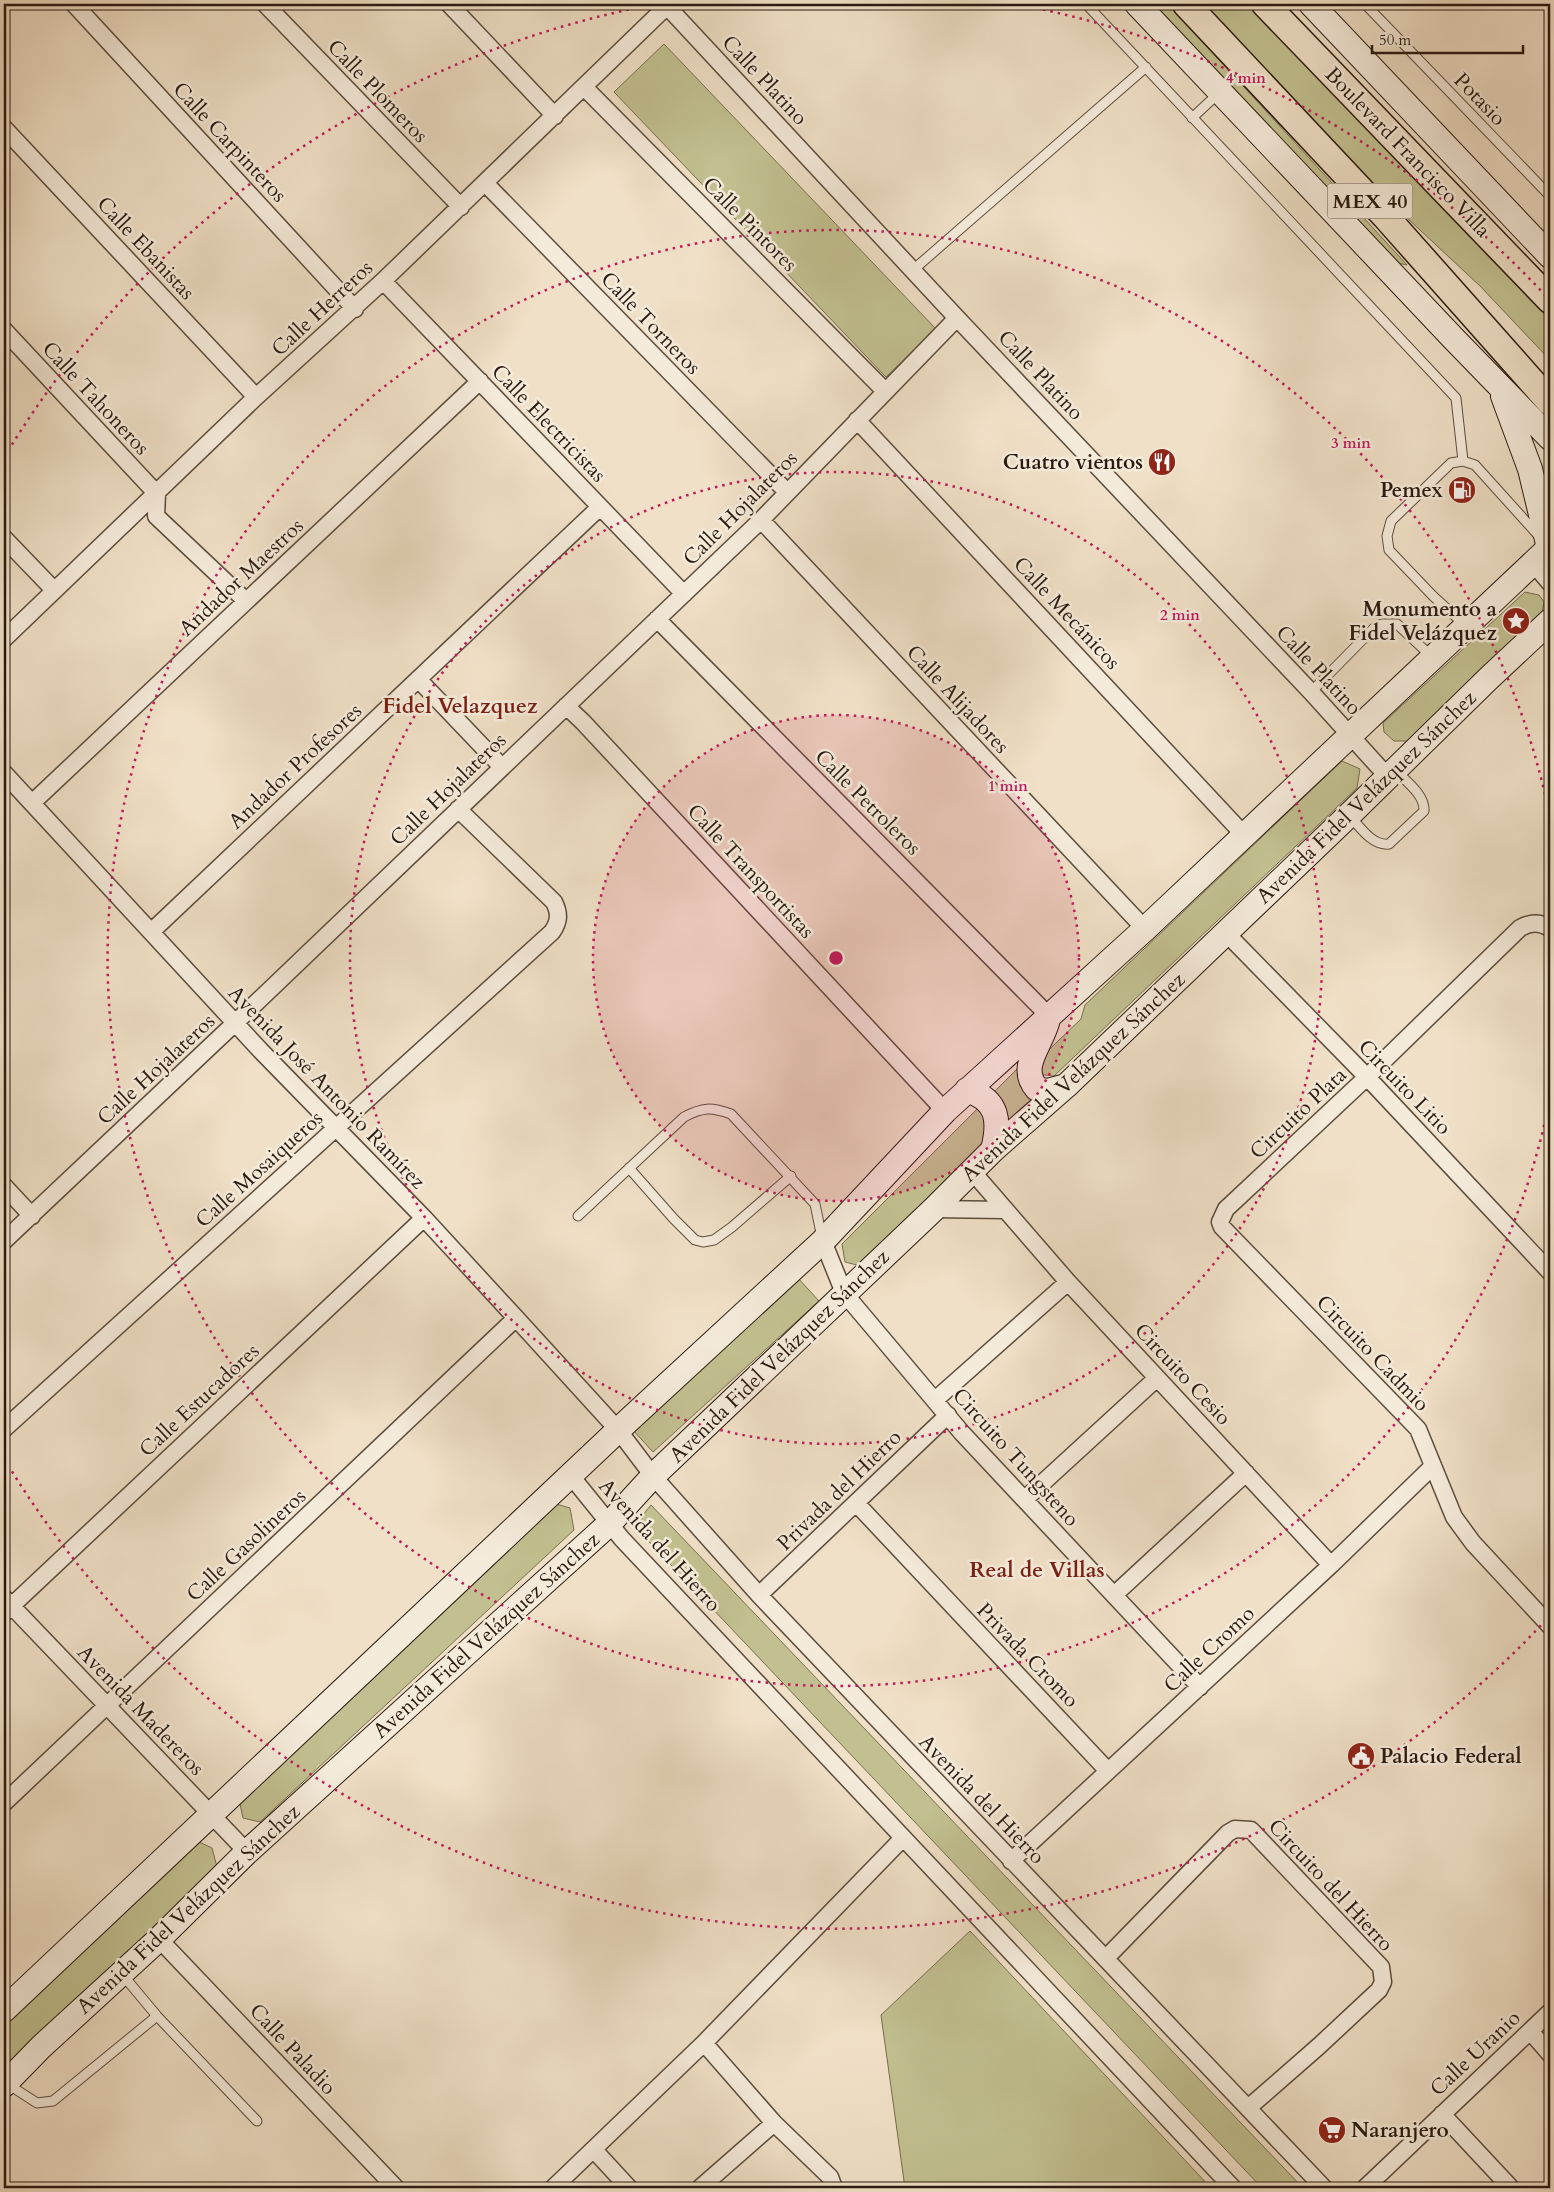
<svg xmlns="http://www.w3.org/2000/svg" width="1554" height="2192" viewBox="0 0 1554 2192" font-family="Cardo,serif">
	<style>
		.green { fill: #c2c090; stroke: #766d50 }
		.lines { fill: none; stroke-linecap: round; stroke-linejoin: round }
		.lane-casing { stroke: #5c4c3d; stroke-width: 11 }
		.street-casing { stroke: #5c4c3d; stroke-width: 19 }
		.secondary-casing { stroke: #2a1a0f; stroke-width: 26 }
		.primary-casing { stroke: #2a1a0f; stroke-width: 29 }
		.lane { stroke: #f5ebdb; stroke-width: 9 }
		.street { stroke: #f5ebdb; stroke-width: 16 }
		.secondary { stroke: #f5ebdb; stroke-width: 24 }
		.primary { stroke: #f0e0c7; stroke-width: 26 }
		.ring { fill: none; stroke: #c2185b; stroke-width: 2.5; stroke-dasharray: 2.5 5 }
		.labels { text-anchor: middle; stroke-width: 5; stroke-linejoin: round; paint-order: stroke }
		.shield { fill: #f5ebdb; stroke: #67594c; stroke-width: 1 }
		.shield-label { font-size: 20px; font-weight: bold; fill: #2a1a0f }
		.street-label { font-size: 21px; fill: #2a1a0f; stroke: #f5ebdb }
		.poi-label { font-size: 21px; font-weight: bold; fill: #2a1a0f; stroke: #f5ebdb; text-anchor: end }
		.neighbourhood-label { font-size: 22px; font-weight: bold; fill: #7a1f14; stroke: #f5ebdb }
		.centre { fill: #c2185b; stroke: #f5ebdb; stroke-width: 2.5 }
		.ring-label { font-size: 15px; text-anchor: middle; font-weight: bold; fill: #c2185b; stroke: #f5ebdb; stroke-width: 5; stroke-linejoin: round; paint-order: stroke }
	</style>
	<rect width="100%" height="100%" fill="#f0e0c7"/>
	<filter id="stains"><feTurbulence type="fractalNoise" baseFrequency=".004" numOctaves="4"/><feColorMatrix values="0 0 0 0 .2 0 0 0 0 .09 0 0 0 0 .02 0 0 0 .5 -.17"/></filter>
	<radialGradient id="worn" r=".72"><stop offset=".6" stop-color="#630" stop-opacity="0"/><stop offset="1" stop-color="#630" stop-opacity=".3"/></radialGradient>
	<path class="green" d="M1154 4H1168L1407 265 1393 262Z
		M1201 4H1247L1550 320V360L1480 286 1375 188Z
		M664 44 936 329 886 377 614 92Z
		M1525 592 1539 595 1544 602 1541 620 1409 741H1394L1384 732 1383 723Z
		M1342 761 1360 769 1357 788 1054 1076 1037 1074 1035 1063 1081 1019 1085 1005Z
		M1017 1069 1021 1085 1033 1098 861 1266 845 1262 842 1244Z
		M797 1277 819 1301 653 1452 631 1428Z
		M556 1504 570 1508 574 1530 260 1822 243 1818 239 1799Z
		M651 1505 1303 2188H1262L634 1526Z
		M197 1841 212 1848 217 1867 4 2069V2026Z
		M970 1931 1211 2188H905L881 2015Z"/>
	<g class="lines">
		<defs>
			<path id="lane" d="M1086 4 1456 398 1463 461
				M1365 4 1550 196
				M1192 118 1220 92
				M913 270 1146 67
				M1466 626 1433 596 1389 550 1387 536 1391 521 1451 463 1463 461 1475 465 1539 536
				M1311 692 1375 627 1382 624H1397L1431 656
				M1349 815C1360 827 1372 846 1389 844L1424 811C1425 795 1407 782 1396 771
				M629 1168 673 1218 695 1240 703 1242 714 1240 732 1227 791 1176
				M578 1216 684 1117C703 1107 711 1107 731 1114L815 1204 822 1238
				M122 1974 157 2016 257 2121
				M6 2083 37 2103 53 2101 157 2016"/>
			<path id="street" d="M74 4 355 309
				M265 4 461 207
				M449 4 555 116
				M665 4 957 318 1311 692 1387 776
				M584 87 885 391
				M4 128 256 397
				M485 183 787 492
				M383 281 684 594
				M4 330 157 494 156 516 246 601
				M857 420 1245 836
				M761 520 1145 929
				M4 538 54 590
				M1533 563 1550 583
				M657 619 1048 1015
				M4 639 256 397 383 281 667 6
				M418 679 502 767
				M566 706 583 722 945 1111
				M4 773 261 1051 424 1218 516 1318 619 1431 653 1476 759 1595 1324 2188
				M32 803 480 381
				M1550 928C1539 922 1531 922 1520 928L1367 1077 1226 1209 1220 1222 1222 1227 1418 1429 1454 1517 1473 1543 1550 1626
				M151 932 600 507
				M1226 933 1367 1077 1550 1272
				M971 1170 1068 1282 1331 1565
				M4 1186 32 1216
				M934 1209 1005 1210
				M4 1241 235 1023 761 520 957 318
				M823 1241 844 1293 962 1433 1200 1687
				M935 1400 1068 1282
				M4 1429 552 932C559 922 560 914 554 902L458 809
				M571 1476 622 1539 1233 2188
				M1025 1499 1157 1378
				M856 1503 1108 1771
				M759 1595 948 1415
				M1114 1595 1246 1473
				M4 1598 247 1852
				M4 1613 424 1218
				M4 1803 516 1318
				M1011 1861 1331 1565 1433 1466
				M159 1939 396 2188
				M1106 1958 1228 1833 1235 1829 1251 1830 1381 1967 1383 1982 1379 1990 1319 2046 1248 2108
				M1530 2031 1550 2054
				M704 2043 774 2123 830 2177 834 2188
				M1442 2114 1511 2188
				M594 2150 629 2188
				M553 2188 704 2043 903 1838
				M700 2188 774 2123
				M1365 2188 1550 2012"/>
			<path id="secondary" d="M1137 4 1453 338 1550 438
				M1311 4 1550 256
				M1503 396 1530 469 1549 548
				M1048 1019C1043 1044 1017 1066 1037 1089L1047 1091 1066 1086
				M967 1090C999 1100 1000 1122 993 1150
				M4 2010 630 1419 823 1241 945 1111 1145 929 1550 547
				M4 2085 41 2047 159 1939 247 1852 609 1524 653 1476 934 1209 993 1150 1066 1086 1349 815 1489 678 1550 621"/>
			<path id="primary" d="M1186 4 1385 216 1550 402
				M1265 4 1550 300"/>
		</defs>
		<use href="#lane" class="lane-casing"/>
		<use href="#street" class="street-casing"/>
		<use href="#secondary" class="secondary-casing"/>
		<use href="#primary" class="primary-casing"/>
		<use href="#lane" class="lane"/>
		<use href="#street" class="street"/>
		<use href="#secondary" class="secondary"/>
		<use href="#primary" class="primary"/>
	</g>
	<circle cx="836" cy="958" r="243" fill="#c2185b" fill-opacity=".12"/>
	<g class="ring">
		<circle cx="836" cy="958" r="243"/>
		<circle cx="836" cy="958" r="486"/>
		<path d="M1549 1103A728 728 0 1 1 1549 813"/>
		<path d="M1546 1620A971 971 0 0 1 8 1465M8 451A971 971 0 0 1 651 5M1021 5A971 971 0 0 1 1546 296"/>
	</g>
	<defs>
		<symbol id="restaurant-disc" viewBox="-11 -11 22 22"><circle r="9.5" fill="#8f2418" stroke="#f5ebdb"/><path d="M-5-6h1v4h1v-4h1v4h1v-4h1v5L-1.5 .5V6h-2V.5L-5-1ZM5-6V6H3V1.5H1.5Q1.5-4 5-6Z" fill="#fff"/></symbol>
		<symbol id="fuel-disc" viewBox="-11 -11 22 22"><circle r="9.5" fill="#8f2418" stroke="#f5ebdb"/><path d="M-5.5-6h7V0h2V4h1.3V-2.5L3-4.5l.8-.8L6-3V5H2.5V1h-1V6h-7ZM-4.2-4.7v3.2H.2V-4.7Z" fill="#fff"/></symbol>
		<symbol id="sight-disc" viewBox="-11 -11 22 22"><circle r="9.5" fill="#8f2418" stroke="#f5ebdb"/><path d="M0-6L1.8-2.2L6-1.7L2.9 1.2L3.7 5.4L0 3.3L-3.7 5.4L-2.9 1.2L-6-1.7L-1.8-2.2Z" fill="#fff"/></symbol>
		<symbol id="civic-disc" viewBox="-11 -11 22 22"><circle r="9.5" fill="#8f2418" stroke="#f5ebdb"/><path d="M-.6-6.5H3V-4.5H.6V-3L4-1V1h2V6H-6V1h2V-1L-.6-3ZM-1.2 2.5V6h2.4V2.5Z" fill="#fff"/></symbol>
		<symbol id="supermarket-disc" viewBox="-11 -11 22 22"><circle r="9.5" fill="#8f2418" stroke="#f5ebdb"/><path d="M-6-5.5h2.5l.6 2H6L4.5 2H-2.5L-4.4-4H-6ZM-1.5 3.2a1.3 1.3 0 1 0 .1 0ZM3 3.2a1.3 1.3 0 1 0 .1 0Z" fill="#fff"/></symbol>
	</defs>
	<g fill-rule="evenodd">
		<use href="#restaurant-disc" x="1146" y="446" width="32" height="32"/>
		<use href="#fuel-disc" x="1446" y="474" width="32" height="32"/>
		<use href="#sight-disc" x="1500" y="605" width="32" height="32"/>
		<use href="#civic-disc" x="1345" y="1740" width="32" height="32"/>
		<use href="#supermarket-disc" x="1316" y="2114" width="32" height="32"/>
	</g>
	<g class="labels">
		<rect class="shield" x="1327.5" y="183.5" width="85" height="35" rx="4"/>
		<g class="shield-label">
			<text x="1370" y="208">MEX 40</text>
		</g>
		<g class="street-label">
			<text transform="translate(765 80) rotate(47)" y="7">Calle Platino</text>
			<text transform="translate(378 91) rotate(46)" y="7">Calle Plomeros</text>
			<text transform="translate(1480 99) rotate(46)" y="7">Potasio</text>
			<text transform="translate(230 142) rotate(47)" y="7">Calle Carpinteros</text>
			<text transform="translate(1408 152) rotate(46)" y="7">Boulevard Francisco Villa</text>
			<text transform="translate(750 224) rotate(45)" y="7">Calle Pintores</text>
			<text transform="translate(146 248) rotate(47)" y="7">Calle Ebanistas</text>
			<text transform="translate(322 308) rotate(-43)" y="7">Calle Herreros</text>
			<text transform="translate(651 323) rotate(46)" y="7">Calle Torneros</text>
			<text transform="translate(1041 375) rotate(47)" y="7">Calle Platino</text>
			<text transform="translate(96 398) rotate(47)" y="7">Calle Tahoneros</text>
			<text transform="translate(549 423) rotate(46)" y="7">Calle Electricistas</text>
			<text transform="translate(740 508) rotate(-45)" y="7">Calle Hojalateros</text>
			<text transform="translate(241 577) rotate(-43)" y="7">Andador Maestros</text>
			<text transform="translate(1067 613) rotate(47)" y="7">Calle Mecánicos</text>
			<text transform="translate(1319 670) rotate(47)" y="7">Calle Platino</text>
			<text transform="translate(958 699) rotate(47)" y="7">Calle Alijadores</text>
			<text transform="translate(295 766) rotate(-43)" y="7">Andador Profesores</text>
			<text transform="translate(448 789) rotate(-44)" y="7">Calle Hojalateros</text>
			<text transform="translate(1366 797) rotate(-44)" y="7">Avenida Fidel Velázquez Sánchez</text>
			<text transform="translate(868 802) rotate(45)" y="7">Calle Petroleros</text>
			<text transform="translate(751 871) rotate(47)" y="7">Calle Transportistas</text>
			<text transform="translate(156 1069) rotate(-43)" y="7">Calle Hojalateros</text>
			<text transform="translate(1073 1077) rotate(-43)" y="7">Avenida Fidel Velázquez Sánchez</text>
			<text transform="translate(327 1087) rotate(46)" y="7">Avenida José Antonio Ramírez</text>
			<text transform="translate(1405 1087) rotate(46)" y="7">Circuito Litio</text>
			<text transform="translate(1298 1113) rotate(-43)" y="7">Circuito Plata</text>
			<text transform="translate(259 1169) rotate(-42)" y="7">Calle Mosaiqueros</text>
			<text transform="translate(1373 1353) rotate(46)" y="7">Circuito Cadmio</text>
			<text transform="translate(779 1356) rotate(-44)" y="7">Avenida Fidel Velázquez Sánchez</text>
			<text transform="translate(1183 1374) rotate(47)" y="7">Circuito Cesio</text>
			<text transform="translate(199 1400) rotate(-43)" y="7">Calle Estucadores</text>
			<text transform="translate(1016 1457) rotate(48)" y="7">Circuito Tungsteno</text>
			<text transform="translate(839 1490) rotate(-44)" y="7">Privada del Hierro</text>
			<text transform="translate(246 1545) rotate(-43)" y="7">Calle Gasolineros</text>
			<text transform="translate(660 1545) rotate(48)" y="7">Avenida del Hierro</text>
			<text transform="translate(486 1635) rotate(-42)" y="7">Avenida Fidel Velázquez Sánchez</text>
			<text transform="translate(1209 1649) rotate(-43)" y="7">Calle Cromo</text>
			<text transform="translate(1028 1655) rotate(46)" y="7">Privada Cromo</text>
			<text transform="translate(141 1710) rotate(46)" y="7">Avenida Madereros</text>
			<text transform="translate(982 1799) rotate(46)" y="7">Avenida del Hierro</text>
			<text transform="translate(1331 1885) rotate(47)" y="7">Circuito del Hierro</text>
			<text transform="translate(188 1909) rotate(-43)" y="7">Avenida Fidel Velázquez Sánchez</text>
			<text transform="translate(293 2049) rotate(47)" y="7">Calle Paladio</text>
			<text transform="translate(1475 2053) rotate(-43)" y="7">Calle Uranio</text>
		</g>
		<g class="poi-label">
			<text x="1143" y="469">Cuatro vientos</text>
			<text x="1443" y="497">Pemex</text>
			<text x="1497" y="616">Monumento a<tspan x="1497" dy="24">Fidel Velázquez</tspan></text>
			<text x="1380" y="1763" text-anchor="start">Palacio Federal</text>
			<text x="1351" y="2137" text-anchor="start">Naranjero</text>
		</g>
		<g class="neighbourhood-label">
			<text x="460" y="713">Fidel Velazquez</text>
			<text x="1037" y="1577">Real de Villas</text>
		</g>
	</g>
	<circle cx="836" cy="958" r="8" class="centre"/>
	<g class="ring-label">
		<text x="1246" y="83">4 min</text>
		<text x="1351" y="448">3 min</text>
		<text x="1180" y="620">2 min</text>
		<text x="1008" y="791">1 min</text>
	</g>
	<rect width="1554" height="2192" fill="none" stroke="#f0e0c7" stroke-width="20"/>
	<rect x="5" y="5" width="1544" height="2182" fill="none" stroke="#2a1a0f" stroke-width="2.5"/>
	<rect x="10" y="10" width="1534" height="2172" fill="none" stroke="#2a1a0f"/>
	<path d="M1372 45v8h151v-8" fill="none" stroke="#2a1a0f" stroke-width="2.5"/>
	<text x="1379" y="45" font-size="15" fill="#2a1a0f" stroke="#f5ebdb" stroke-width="4" paint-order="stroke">50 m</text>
	<rect width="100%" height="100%" filter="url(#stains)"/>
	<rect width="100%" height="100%" fill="url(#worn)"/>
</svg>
